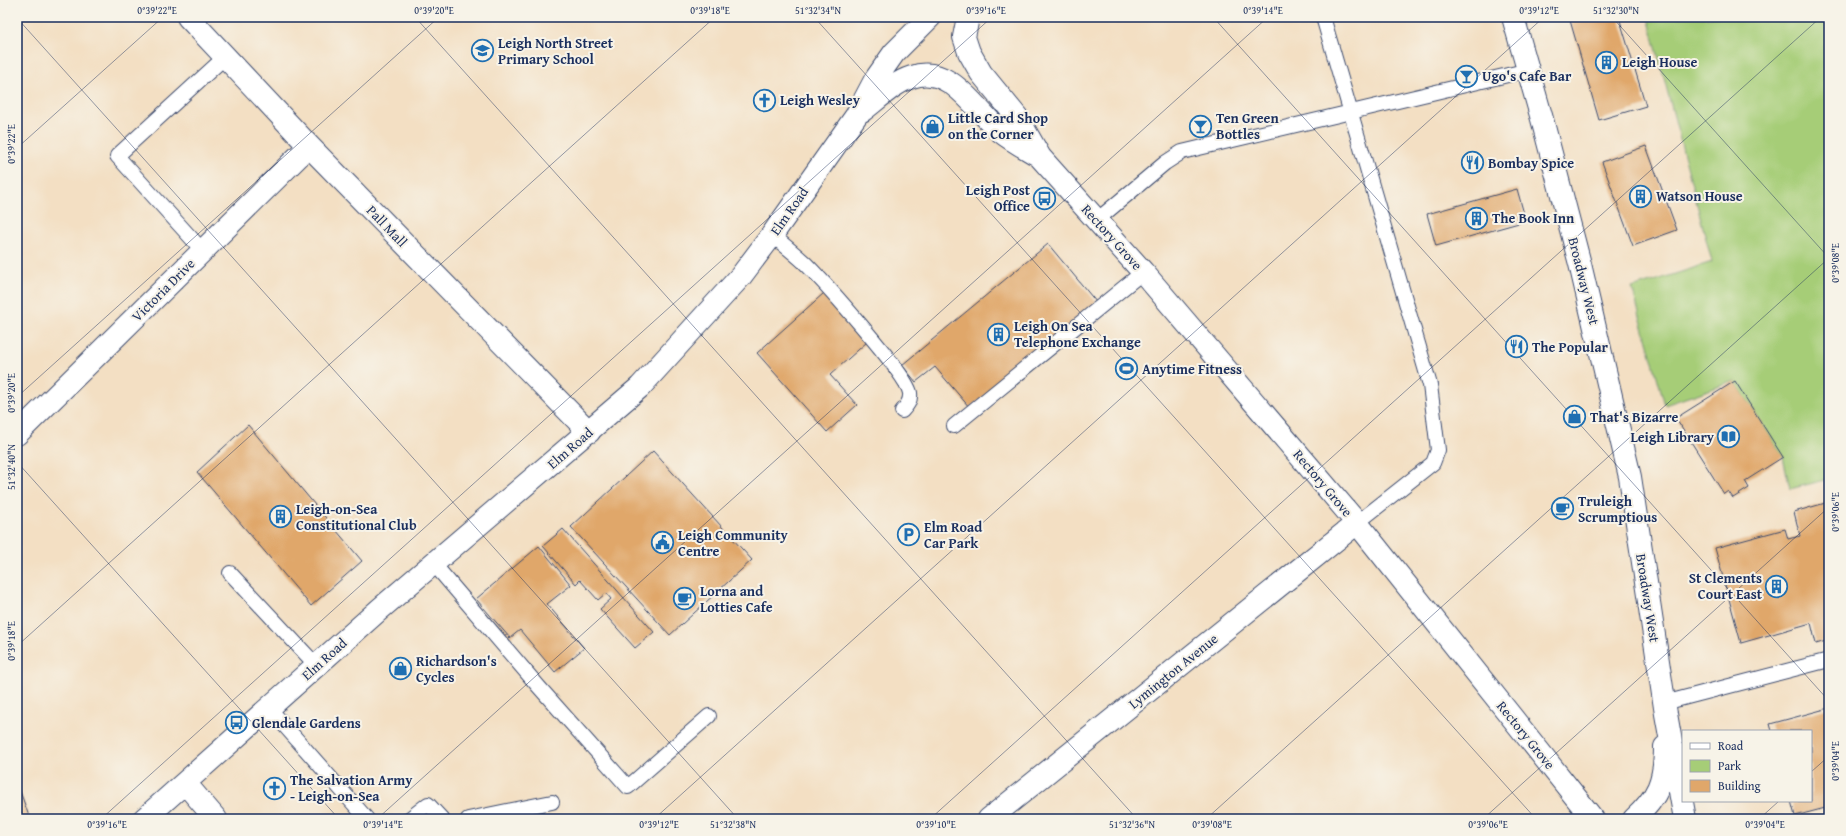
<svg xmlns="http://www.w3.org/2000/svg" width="1846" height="836" viewBox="0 0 1846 836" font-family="'Gentium Book Plus',serif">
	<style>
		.green { fill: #a6cd77; stroke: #607e6a }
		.building { fill: #e0a76a }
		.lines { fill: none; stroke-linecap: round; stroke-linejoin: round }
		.service-casing { stroke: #3b496d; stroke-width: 16 }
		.minor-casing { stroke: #3b496d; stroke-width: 24 }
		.tertiary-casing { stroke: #3b496d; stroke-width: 24 }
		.service { stroke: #fff; stroke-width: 14 }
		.minor { stroke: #fff; stroke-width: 22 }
		.tertiary { stroke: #fff; stroke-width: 22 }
		.ticks { fill: none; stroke: #1b2f5e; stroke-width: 1; stroke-opacity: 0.45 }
		.labels { text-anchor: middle; stroke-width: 4; stroke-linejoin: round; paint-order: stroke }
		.poi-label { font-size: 14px; font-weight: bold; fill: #1b2f5e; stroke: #f7f3e8; text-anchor: start }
		.street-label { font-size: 14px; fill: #1b2f5e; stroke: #f7f3e8 }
		.neatline { fill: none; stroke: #1b2f5e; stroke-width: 1.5 }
		.ticks-label { font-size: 10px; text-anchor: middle; fill: #1b2f5e }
	</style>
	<rect width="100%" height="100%" fill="#f7f3e8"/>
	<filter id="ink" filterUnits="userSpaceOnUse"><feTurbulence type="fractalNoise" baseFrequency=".025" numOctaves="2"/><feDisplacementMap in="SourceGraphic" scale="8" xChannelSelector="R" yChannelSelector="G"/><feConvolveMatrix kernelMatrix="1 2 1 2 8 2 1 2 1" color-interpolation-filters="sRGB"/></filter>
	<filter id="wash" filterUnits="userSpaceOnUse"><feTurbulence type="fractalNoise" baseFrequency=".012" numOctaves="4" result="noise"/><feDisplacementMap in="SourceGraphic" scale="16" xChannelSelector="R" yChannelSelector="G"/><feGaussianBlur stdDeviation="0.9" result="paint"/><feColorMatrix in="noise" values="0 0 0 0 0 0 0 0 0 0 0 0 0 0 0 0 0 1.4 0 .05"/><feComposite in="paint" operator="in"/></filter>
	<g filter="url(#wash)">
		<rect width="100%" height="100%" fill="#f3dfc3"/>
		<path class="green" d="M1648 17H1829V479L1790 489 1783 457 1735 381 1665 405 1632 288 1712 262Z"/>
		<g id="blocks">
			<path class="building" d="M1569 17H1619L1646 106 1599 120Z
				M1646 146 1677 230 1633 246 1602 162Z
				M1517 189 1526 221 1436 246 1427 214Z
				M1048 244 1097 303 970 408 935 367 916 382 902 365Z
				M824 293 867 342 830 375 857 405 827 432 757 353Z
				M1735 381 1783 457 1745 481 1749 488 1733 498 1728 491 1724 494 1676 418Z
				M248 425 362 561 311 606 197 472Z
				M653 451 752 560 670 635 571 527Z
				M1829 502V640L1816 644 1811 623 1741 643 1715 548 1785 529 1788 539 1800 536 1794 512Z
				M563 529 654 632 635 648 600 609 611 599 606 593 598 600 580 580 576 584 543 546Z
				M539 546 571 585 547 604 584 648 555 672 520 630 510 638 476 599Z
				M1829 708V807L1795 816 1791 801H1811V731H1772L1770 724Z
				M17 783 30 819H17Z"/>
		</g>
	</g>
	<g filter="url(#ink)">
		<use href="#blocks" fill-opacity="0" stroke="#3b496d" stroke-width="1"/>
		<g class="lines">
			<defs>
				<path id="service" d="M1323 17 1430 385 1438 450 1433 463 1357 523
					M1097 220 1165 163 1182 152 1529 70
					M772 235C783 244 794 253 805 263 822 280 907 374 910 393 911 401 907 406 902 411
					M203 251 117 156 225 57
					M954 426 1143 272
					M433 563 539 687 628 787 709 716
					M230 573 316 665
					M1664 703 1829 660
					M269 708 367 819
					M409 819 428 804 442 819
					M468 819 552 802"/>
				<path id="minor" d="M188 17 309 146 589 432
					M17 434 309 146
					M989 819 1357 523"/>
				<path id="tertiary" d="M968 17 964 37 969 52 981 73 1017 117 1040 157 1143 272 1357 523 1593 819
					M1513 17 1542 119 1580 264 1630 477 1666 714 1685 819
					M862 111C877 100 893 83 912 77 950 63 976 111 1000 131 1011 140 1024 147 1036 154
					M185 783 216 819
					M144 819 380 609 640 387 741 276 772 235 856 116 875 80 894 53 930 17
					M1634 819C1658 797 1665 781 1665 747"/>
			</defs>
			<use href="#service" class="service-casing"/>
			<use href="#minor" class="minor-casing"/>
			<use href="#tertiary" class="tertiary-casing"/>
			<use href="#service" class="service"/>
			<use href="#minor" class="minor"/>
			<use href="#tertiary" class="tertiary"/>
		</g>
	</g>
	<path class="ticks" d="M415 17 1137 819M814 17 1536 819M1213 17 1829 701M1612 17 1829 258M17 18 738 819M17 148 163 17M17 397 439 17M17 462 339 819M17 646 715 17M1811 772 1829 756M101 819 992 17M377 819 1268 17M654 819 1544 17M930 819 1821 17M1206 819 1829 258M1483 819 1829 507M1759 819 1779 801"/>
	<defs>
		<symbol id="school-ring" viewBox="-11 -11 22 22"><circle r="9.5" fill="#f7f3e8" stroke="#1f6fb2" stroke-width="1.5"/><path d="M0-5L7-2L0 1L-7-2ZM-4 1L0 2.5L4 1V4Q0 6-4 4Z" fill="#1f6fb2"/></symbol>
		<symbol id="building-ring" viewBox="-11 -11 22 22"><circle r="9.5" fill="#f7f3e8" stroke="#1f6fb2" stroke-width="1.5"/><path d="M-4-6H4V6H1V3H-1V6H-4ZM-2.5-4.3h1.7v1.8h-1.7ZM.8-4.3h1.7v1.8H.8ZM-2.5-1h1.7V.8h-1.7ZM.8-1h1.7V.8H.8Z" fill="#1f6fb2"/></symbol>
		<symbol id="bar-ring" viewBox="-11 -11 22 22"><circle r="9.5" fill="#f7f3e8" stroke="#1f6fb2" stroke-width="1.5"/><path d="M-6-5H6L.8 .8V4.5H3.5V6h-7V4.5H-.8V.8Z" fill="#1f6fb2"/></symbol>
		<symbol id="church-ring" viewBox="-11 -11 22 22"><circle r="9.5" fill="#f7f3e8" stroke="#1f6fb2" stroke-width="1.5"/><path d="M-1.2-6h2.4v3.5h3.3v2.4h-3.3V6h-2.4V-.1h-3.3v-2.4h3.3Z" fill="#1f6fb2"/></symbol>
		<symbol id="shop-ring" viewBox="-11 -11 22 22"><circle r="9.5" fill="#f7f3e8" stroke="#1f6fb2" stroke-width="1.5"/><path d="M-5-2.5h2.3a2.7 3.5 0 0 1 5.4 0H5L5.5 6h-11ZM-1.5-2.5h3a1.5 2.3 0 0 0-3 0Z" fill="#1f6fb2"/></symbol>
		<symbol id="restaurant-ring" viewBox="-11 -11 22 22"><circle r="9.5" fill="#f7f3e8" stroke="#1f6fb2" stroke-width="1.5"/><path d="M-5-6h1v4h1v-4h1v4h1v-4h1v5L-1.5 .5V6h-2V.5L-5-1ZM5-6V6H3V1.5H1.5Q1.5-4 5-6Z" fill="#1f6fb2"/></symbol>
		<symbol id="bus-ring" viewBox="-11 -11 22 22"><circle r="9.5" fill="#f7f3e8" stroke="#1f6fb2" stroke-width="1.5"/><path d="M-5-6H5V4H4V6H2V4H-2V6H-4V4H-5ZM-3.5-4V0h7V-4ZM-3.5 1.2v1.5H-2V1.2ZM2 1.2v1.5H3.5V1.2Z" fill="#1f6fb2"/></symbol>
		<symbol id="stadium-ring" viewBox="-11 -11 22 22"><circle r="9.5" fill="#f7f3e8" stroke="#1f6fb2" stroke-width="1.5"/><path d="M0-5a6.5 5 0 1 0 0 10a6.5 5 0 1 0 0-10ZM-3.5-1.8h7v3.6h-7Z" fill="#1f6fb2"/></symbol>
		<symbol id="library-ring" viewBox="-11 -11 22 22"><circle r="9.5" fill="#f7f3e8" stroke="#1f6fb2" stroke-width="1.5"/><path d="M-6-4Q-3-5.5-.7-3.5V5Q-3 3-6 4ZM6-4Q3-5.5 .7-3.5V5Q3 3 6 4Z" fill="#1f6fb2"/></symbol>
		<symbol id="cafe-ring" viewBox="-11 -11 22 22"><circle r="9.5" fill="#f7f3e8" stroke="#1f6fb2" stroke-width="1.5"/><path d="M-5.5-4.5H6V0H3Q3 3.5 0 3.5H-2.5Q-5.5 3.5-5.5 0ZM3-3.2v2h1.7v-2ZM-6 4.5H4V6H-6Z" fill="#1f6fb2"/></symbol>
		<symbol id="parking-ring" viewBox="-11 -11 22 22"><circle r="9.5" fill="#f7f3e8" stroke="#1f6fb2" stroke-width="1.5"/><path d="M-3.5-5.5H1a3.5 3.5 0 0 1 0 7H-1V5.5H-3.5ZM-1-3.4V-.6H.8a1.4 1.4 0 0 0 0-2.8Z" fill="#1f6fb2"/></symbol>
		<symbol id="civic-ring" viewBox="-11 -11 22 22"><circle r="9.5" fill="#f7f3e8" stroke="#1f6fb2" stroke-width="1.5"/><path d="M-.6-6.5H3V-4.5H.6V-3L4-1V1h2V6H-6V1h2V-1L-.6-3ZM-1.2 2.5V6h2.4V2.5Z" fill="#1f6fb2"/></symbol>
	</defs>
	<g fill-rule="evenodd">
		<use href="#school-ring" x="470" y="38" width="25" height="25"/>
		<use href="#building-ring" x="1594" y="50" width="25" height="25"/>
		<use href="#bar-ring" x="1454" y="64" width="25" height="25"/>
		<use href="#church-ring" x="752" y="88" width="25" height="25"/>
		<use href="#shop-ring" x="920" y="114" width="25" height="25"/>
		<use href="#bar-ring" x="1188" y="114" width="25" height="25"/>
		<use href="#restaurant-ring" x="1460" y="150" width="25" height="25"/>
		<use href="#building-ring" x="1628" y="184" width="25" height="25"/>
		<use href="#bus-ring" x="1032" y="186" width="25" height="25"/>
		<use href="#building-ring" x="1464" y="206" width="25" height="25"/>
		<use href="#building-ring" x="986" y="322" width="25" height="25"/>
		<use href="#restaurant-ring" x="1504" y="334" width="25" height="25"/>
		<use href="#stadium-ring" x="1114" y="356" width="25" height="25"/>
		<use href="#shop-ring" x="1562" y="404" width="25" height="25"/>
		<use href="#library-ring" x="1716" y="424" width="25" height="25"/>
		<use href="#cafe-ring" x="1550" y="496" width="25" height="25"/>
		<use href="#building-ring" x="268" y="504" width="25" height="25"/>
		<use href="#parking-ring" x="896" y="522" width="25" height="25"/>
		<use href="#civic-ring" x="650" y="530" width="25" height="25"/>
		<use href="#building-ring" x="1764" y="574" width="25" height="25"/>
		<use href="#cafe-ring" x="672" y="586" width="25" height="25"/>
		<use href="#shop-ring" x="388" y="656" width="25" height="25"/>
		<use href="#bus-ring" x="224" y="710" width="25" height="25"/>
		<use href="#church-ring" x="262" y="776" width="25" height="25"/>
	</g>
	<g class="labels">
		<g class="poi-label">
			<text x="498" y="48">Leigh North Street<tspan x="498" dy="16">Primary School</tspan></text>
			<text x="1622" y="67">Leigh House</text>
			<text x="1482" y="81">Ugo's Cafe Bar</text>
			<text x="780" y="105">Leigh Wesley</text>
			<text x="948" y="123">Little Card Shop<tspan x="948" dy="16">on the Corner</tspan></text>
			<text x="1216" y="123">Ten Green<tspan x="1216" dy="16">Bottles</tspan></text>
			<text x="1488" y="168">Bombay Spice</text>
			<text x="1030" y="195" text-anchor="end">Leigh Post<tspan x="1030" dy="16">Office</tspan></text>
			<text x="1656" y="201">Watson House</text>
			<text x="1492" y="223">The Book Inn</text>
			<text x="1014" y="331">Leigh On Sea<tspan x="1014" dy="16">Telephone Exchange</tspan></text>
			<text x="1532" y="352">The Popular</text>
			<text x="1142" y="374">Anytime Fitness</text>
			<text x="1590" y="422">That's Bizarre</text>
			<text x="1714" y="442" text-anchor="end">Leigh Library</text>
			<text x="1578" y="506">Truleigh<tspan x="1578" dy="16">Scrumptious</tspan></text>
			<text x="296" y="514">Leigh-on-Sea<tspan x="296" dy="16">Constitutional Club</tspan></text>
			<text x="924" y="532">Elm Road<tspan x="924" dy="16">Car Park</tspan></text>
			<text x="678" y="540">Leigh Community<tspan x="678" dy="16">Centre</tspan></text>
			<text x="1762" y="583" text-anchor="end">St Clements<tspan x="1762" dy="16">Court East</tspan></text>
			<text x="700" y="596">Lorna and<tspan x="700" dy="16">Lotties Cafe</tspan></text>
			<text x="416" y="666">Richardson's<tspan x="416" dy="16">Cycles</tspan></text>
			<text x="252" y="728">Glendale Gardens</text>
			<text x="290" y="785">The Salvation Army<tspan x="290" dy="16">- Leigh-on-Sea</tspan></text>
		</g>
		<g class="street-label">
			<text transform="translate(789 211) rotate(-55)" y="5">Elm Road</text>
			<text transform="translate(387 226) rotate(46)" y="5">Pall Mall</text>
			<text transform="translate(1112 237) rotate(48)" y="5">Rectory Grove</text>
			<text transform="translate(1584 281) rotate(76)" y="5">Broadway West</text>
			<text transform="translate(163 290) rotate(-45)" y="5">Victoria Drive</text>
			<text transform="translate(570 448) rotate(-41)" y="5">Elm Road</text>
			<text transform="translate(1323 483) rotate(50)" y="5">Rectory Grove</text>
			<text transform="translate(1648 598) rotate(81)" y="5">Broadway West</text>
			<text transform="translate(324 659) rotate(-42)" y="5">Elm Road</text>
			<text transform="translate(1173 671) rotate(-39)" y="5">Lymington Avenue</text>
			<text transform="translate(1526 735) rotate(51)" y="5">Rectory Grove</text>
		</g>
	</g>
	<rect width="1846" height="836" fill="none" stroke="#f7f3e8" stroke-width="44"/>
	<rect x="1682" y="730" width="130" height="72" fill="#f7f3e8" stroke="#9fa5b1"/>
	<rect x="1690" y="743" width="20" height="6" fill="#ffffff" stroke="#9fa5b1"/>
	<text x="1718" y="750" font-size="12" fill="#1b2f5e">Road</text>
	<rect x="1690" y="760" width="20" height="12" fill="#a6cd77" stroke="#9fa5b1"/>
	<text x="1718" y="770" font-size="12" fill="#1b2f5e">Park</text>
	<rect x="1690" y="780" width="20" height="12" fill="#e0a76a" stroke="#9fa5b1"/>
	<text x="1718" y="790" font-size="12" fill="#1b2f5e">Building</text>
	<rect x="22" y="22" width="1802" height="792" class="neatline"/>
	<g class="ticks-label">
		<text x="157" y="14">0°39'22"E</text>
		<text x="434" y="14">0°39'20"E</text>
		<text x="710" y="14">0°39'18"E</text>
		<text x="818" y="14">51°32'34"N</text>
		<text x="986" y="14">0°39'16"E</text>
		<text x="1263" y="14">0°39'14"E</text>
		<text x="1539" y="14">0°39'12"E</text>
		<text x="1616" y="14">51°32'30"N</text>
		<text transform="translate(11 144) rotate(-90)" y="4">0°39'22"E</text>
		<text transform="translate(1835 263) rotate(-90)" y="4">0°39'08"E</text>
		<text transform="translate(11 393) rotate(-90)" y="4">0°39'20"E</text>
		<text transform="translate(11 467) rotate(-90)" y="4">51°32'40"N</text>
		<text transform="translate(1835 512) rotate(-90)" y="4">0°39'06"E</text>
		<text transform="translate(11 641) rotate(-90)" y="4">0°39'18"E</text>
		<text transform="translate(1835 761) rotate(-90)" y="4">0°39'04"E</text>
		<text x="107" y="828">0°39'16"E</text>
		<text x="383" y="828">0°39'14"E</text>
		<text x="659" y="828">0°39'12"E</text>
		<text x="733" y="828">51°32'38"N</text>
		<text x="936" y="828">0°39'10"E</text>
		<text x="1132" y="828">51°32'36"N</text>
		<text x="1212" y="828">0°39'08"E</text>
		<text x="1488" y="828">0°39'06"E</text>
		<text x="1765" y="828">0°39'04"E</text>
	</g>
</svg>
